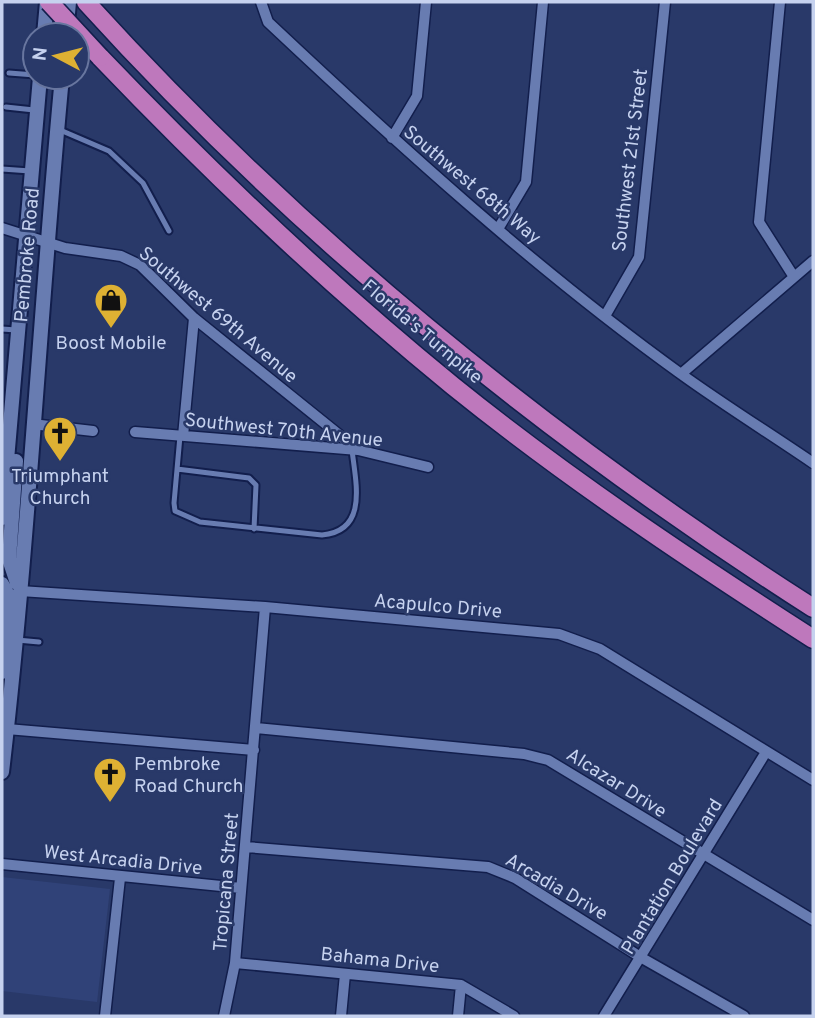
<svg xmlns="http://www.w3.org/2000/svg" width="815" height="1018" viewBox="0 0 815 1018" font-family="Overpass,sans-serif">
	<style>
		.built { fill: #304278 }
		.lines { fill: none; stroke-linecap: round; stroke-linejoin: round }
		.lane-casing { stroke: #121e4c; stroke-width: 9 }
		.street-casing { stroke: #121e4c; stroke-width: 13 }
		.secondary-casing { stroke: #121e4c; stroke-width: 18 }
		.highway-casing { stroke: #121e4c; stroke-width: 21 }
		.lane { stroke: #687cb1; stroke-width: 5 }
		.street { stroke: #687cb1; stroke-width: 10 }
		.secondary { stroke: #687cb1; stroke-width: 14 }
		.highway { stroke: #be78bc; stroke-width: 18 }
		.highway-bridge-casing { stroke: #121e4c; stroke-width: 21; stroke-linecap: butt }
		.highway-bridge { stroke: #be78bc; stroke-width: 18 }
		.labels { text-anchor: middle; stroke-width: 5; stroke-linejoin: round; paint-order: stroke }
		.street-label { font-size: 19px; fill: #c6d2ef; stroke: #293969 }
		.poi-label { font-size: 19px; fill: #c6d2ef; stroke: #293969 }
	</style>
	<rect width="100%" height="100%" fill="#293969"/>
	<path class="built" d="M2 877 110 889 97 1002 2 991Z"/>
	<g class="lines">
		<defs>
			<path id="lane" d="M9 73 35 75
				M6 107 34 110
				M60 130 109 151 143 183 169 231
				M2 169 30 171
				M2 329 16 330
				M180 436 174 503 175 511 200 522 322 535C368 531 356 484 352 450
				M177 469 249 478 256 485 254 529
				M17 640 39 642"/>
			<path id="street" d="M261 2 268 22C400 146 534 268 681 374 724 405 769 433 813 463
				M780 2 759 222 794 277
				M392 138 417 96 426 2
				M2 228 65 248 121 256 140 265 194 318 358 450
				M498 229 526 182 543 2
				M605 316 639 257 665 2
				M681 374 813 261
				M32 424 93 431
				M135 432 358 450 428 467
				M183 436 194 318
				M20 591 265 607 559 634 600 649 813 780
				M256 728 524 754 548 760 813 920
				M7 729 254 750
				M246 847 488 867 515 878 642 958 744 1016
				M2 864 241 888
				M235 963 461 985 514 1016
				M105 1016 120 878
				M224 1016 235 963 265 607
				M341 1016 345 974
				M458 1016 461 985
				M604 1016 766 752"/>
			<path id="secondary" d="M44 35 47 2
				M66 35 69 2
				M16 461 9 559 17 583
				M2 518 40 77
				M2 584 8 595 2 672
				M2 772C29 541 40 308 62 77"/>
			<path id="highway" d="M86 2C299 237 546 437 813 608
				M100 57C211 173 328 284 453 386 567 478 690 560 813 639"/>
		</defs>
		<use href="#lane" class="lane-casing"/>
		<use href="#street" class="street-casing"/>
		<use href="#secondary" class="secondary-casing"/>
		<use href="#highway" class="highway-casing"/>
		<use href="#lane" class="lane"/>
		<use href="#street" class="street"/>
		<use href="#secondary" class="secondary"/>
		<use href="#highway" class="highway"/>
		<defs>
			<path id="highway-bridge" d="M49 2 100 57"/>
		</defs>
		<use href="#highway-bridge" class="highway-bridge-casing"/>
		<use href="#highway-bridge" class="highway-bridge"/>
	</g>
	<defs>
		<symbol id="shop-pin" viewBox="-11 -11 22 30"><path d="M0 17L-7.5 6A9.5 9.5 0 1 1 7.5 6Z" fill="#deb133" stroke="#293969"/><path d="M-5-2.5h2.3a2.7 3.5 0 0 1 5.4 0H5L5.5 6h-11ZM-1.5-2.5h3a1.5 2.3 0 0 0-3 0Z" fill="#111"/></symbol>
		<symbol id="church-pin" viewBox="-11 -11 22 30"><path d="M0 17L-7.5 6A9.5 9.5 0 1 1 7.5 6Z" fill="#deb133" stroke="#293969"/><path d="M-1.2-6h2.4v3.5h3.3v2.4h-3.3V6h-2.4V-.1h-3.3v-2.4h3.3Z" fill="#111"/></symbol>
	</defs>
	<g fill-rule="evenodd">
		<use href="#shop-pin" x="92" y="281" width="38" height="52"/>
		<use href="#church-pin" x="41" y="414" width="38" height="52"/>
		<use href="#church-pin" x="91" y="755" width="38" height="52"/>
	</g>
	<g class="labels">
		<g class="street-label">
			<text transform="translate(629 160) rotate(-83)" y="7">Southwest 21st Street</text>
			<text transform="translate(473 184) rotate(40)" y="7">Southwest 68th Way</text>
			<text transform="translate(26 255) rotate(-85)" y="7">Pembroke Road</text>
			<text transform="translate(219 314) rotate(40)" y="7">Southwest 69th Avenue</text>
			<text transform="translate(423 331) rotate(40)" y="7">Florida's Turnpike</text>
			<text transform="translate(284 429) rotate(6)" y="7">Southwest 70th Avenue</text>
			<text transform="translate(438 605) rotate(5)" y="7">Acapulco Drive</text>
			<text transform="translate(617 782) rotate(32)" y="7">Alcazar Drive</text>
			<text transform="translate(123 859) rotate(6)" y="7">West Arcadia Drive</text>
			<text transform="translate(671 876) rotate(-59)" y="7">Plantation Boulevard</text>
			<text transform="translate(225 882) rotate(-85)" y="7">Tropicana Street</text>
			<text transform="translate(557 886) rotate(30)" y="7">Arcadia Drive</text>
			<text transform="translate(380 959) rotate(6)" y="7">Bahama Drive</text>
		</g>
		<g class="poi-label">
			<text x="111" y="349">Boost Mobile</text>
			<text x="60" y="482">Triumphant<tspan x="60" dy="22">Church</tspan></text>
			<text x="134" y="770" text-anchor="start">Pembroke<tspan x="134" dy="22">Road Church</tspan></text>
		</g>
	</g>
	<rect width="815" height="1018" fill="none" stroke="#c6d2ef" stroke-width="7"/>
	<g transform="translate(56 56) rotate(277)"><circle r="33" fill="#293969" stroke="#68769f" stroke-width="2"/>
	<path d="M0-5L12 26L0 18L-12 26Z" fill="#deb133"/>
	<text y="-10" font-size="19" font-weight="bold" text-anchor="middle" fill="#c6d2ef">N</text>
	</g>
</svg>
